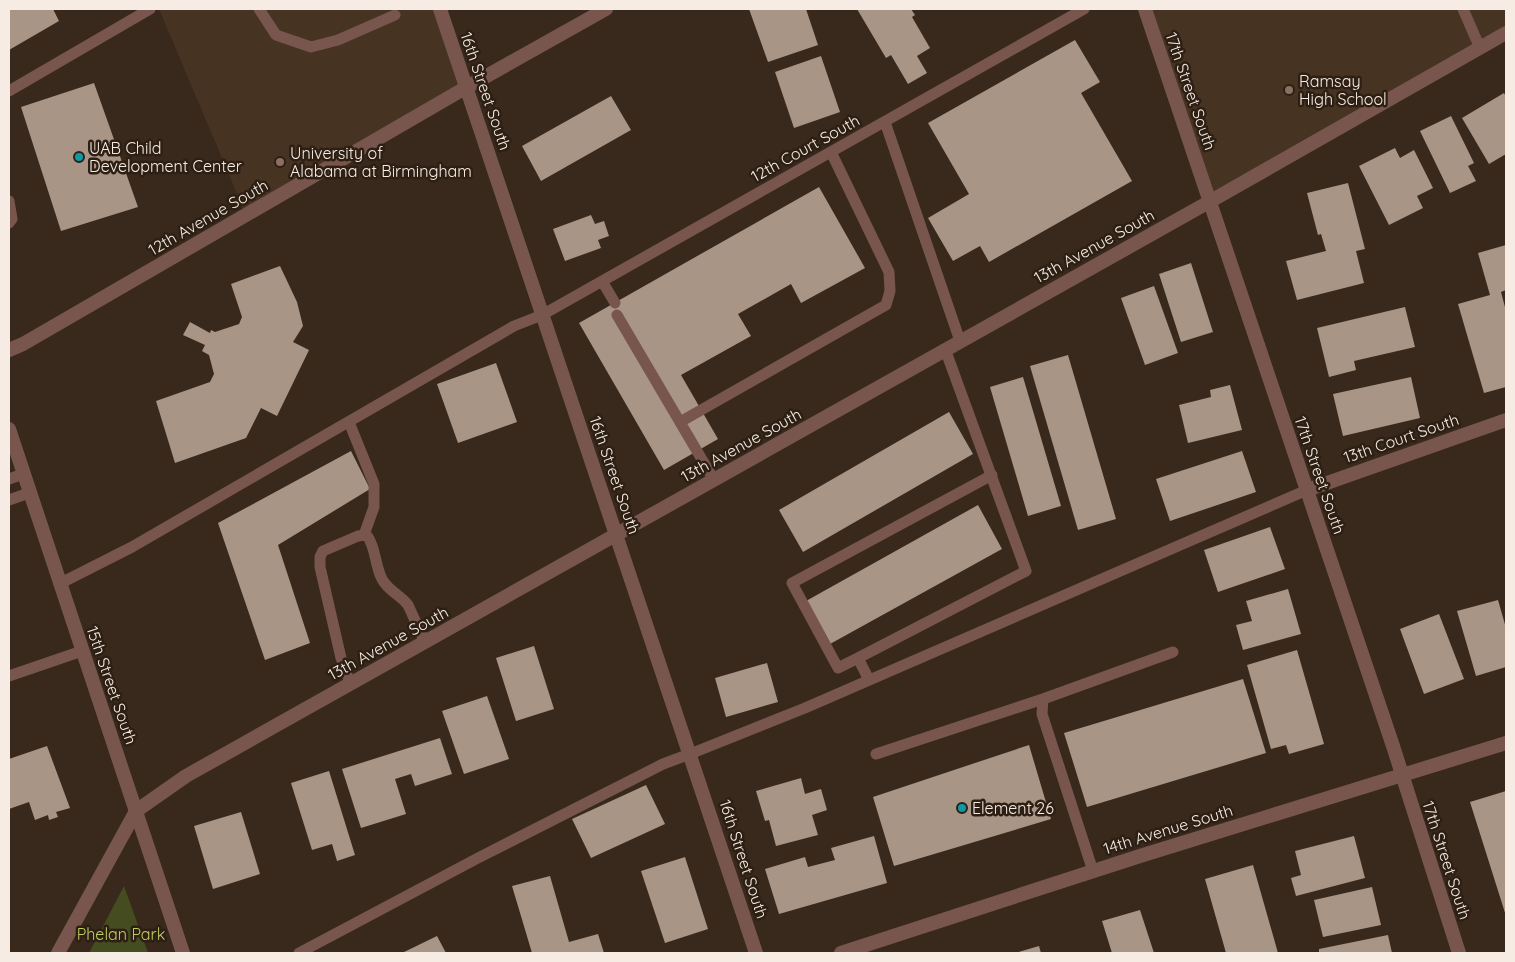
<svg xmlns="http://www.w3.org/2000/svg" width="1515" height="962" viewBox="0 0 1515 962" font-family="Quicksand,sans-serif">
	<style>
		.built { fill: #473322 }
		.green { fill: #454c20 }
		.building { fill: #a89586 }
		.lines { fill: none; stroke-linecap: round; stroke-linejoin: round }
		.service { stroke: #78564e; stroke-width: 11 }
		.minor { stroke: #78564e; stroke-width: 14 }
		.tertiary { stroke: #78564e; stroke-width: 14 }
		.education-dot { fill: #8d6e63; stroke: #2d1f13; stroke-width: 2 }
		.culture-dot { fill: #0f9aa8; stroke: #2d1f13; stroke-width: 2 }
		.labels { text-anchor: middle; stroke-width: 5; stroke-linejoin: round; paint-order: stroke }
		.poi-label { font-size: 16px; fill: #f6ece3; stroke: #2d1f13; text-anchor: start }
		.street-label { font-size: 16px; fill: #f6ece3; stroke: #2d1f13 }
		.park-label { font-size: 16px; fill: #bfcf61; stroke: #2d1f13 }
	</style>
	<rect width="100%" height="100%" fill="#38291c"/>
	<path class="built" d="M159 9H442L467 87 246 215Z
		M1145 9H1506V33L1209 202Z"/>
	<path class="green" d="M124 886 148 953H89Z"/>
	<path class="building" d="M9 9H53L59 21 9 50Z
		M749 9H806L818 45 768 62Z
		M857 9H911L915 15 912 17 930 48 917 56 927 73 908 84 891 55 886 58Z
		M1075 40 1100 82 1081 93 1132 181 989 262 980 246 953 261 928 218 969 194 928 123Z
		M821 56 840 112 794 128 775 72Z
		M94 83 138 207 61 231 21 107Z
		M1504 93 1506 97V154L1489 164 1462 118Z
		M611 96 631 130 541 181 522 146Z
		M1451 116 1474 163 1468 166 1476 181 1450 193 1420 131Z
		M1395 148 1400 158 1414 150 1433 188 1417 196 1423 208 1389 225 1359 166Z
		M1348 183 1365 249 1356 251 1364 283 1297 300 1286 261 1326 251 1321 234 1318 235 1307 193Z
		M819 187 865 268 801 303 791 284 738 314 751 336 681 375 718 439 664 470 579 323Z
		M591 215 595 224 604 221 609 236 598 240 601 248 565 261 553 229Z
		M1506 245V290L1501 292 1506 311V387L1484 393 1458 304 1490 295 1478 253Z
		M1191 263 1213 332 1181 342 1159 274Z
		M280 266 297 302 303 326 293 342 309 350 277 416 261 408 246 438 175 463 156 401 210 382 214 374 209 355 202 351 205 345 183 335 190 322 210 333 211 330 215 332 239 324 242 317 231 284Z
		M1154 286 1178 353 1145 365 1121 298Z
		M1405 307 1415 347 1354 361 1356 370 1329 377 1317 328Z
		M1068 355 1116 519 1078 530 1030 366Z
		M496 363 517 422 458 443 437 384Z
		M1023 377 1061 506 1028 516 990 387Z
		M1411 377 1420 418 1343 436 1333 394Z
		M1230 385 1242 430 1188 443 1179 405 1211 397 1210 390Z
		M949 412 973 454 803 552 779 510Z
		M351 451 370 489 278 545 310 643 265 660 218 523Z
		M1242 451 1256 492 1170 521 1156 479Z
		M978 505 1002 549 830 644 806 601Z
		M1270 527 1285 569 1218 592 1204 550Z
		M1288 589 1301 634 1243 650 1236 625 1252 621 1246 601Z
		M1498 600 1506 628V667L1476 676 1457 611Z
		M1439 614 1464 679 1424 694 1400 629Z
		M534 646 554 709 516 721 496 658Z
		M1297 650 1324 744 1289 754 1286 745 1271 749 1247 665Z
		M767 663 778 702 726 717 715 678Z
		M1243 679 1266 753 1087 807 1064 733Z
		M487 696 509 759 464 774 442 711Z
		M440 738 452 774 415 786 411 774 395 779 406 814 361 828 342 769Z
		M1029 745 1051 819 894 866 873 797Z
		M47 746 70 808 56 812 58 817 49 820 48 815 35 820 29 802 9 809V759Z
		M329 771 355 855 337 861 332 844 312 850 291 783Z
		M801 778 805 794 821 789 827 810 812 815 818 835 776 846 769 820 765 821 756 791Z
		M646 785 665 824 591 858 572 819Z
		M1506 791V916L1470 802Z
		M241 812 260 874 213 889 194 826Z
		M874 836 887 883 779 914 765 869 805 857 808 867 835 860 831 848Z
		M1354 836 1365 878 1296 896 1291 878 1301 875 1295 851Z
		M685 857 708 929 665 943 641 871Z
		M1253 865 1278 953H1226L1205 879Z
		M550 876 569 942 598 934 604 953H532L512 886Z
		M1372 887 1381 925 1323 937 1314 900Z
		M1140 910 1154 953H1112L1102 921Z
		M1388 935 1392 953H1319V949Z
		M437 936 446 953H402Z
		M1039 946 1041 953H1015Z"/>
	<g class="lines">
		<path class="service" d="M259 9 276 35 311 47 338 40 395 15
			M1463 9 1480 48
			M9 91 150 9
			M885 122 960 341
			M9 201 12 219 9 223
			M602 281 615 303
			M617 315 714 480
			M349 422 374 484V507L364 535
			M680 422 886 305 890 291 889 272 831 152
			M9 479 23 474
			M9 500 29 493
			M59 584 132 547 514 326 542 315 1084 9
			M858 658 838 668 792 583 992 475
			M9 676 82 651
			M869 680 858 658 1026 571 945 349
			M350 683 341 658 320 567V557L323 551 358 536 364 535 368 537C376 549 375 566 382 579 388 591 401 595 408 605L425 642
			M876 754 1043 699
			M1093 871 1042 714 1043 699 1173 652
			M299 953 478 858 663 764 690 754 805 708 1307 490"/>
		<path class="minor" d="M1307 490 1506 420
			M58 953 136 811 186 776 1209 202 1506 33"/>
		<path class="tertiary" d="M440 9 756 953
			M1145 9 1393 746 1459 953
			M9 350 23 344 467 87 606 9
			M9 429 183 953
			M841 953 1140 856 1506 743"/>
	</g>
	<g class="education-dot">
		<circle cx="1289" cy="90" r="5"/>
		<circle cx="280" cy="162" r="5"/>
	</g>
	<g class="culture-dot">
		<circle cx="79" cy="157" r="5"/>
		<circle cx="962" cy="808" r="5"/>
	</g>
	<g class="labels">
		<g class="poi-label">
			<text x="1299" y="87">Ramsay<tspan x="1299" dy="18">High School</tspan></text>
			<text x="89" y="154">UAB Child<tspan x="89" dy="18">Development Center</tspan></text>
			<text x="290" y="159">University of<tspan x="290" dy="18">Alabama at Birmingham</tspan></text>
			<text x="972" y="814">Element 26</text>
		</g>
		<g class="street-label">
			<text transform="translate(486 91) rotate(71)" y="6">16th Street South</text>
			<text transform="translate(1191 91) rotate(71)" y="6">17th Street South</text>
			<text transform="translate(805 148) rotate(-29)" y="6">12th Court South</text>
			<text transform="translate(208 217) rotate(-30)" y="6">12th Avenue South</text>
			<text transform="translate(1094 246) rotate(-29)" y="6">13th Avenue South</text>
			<text transform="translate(1401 438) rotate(-19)" y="6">13th Court South</text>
			<text transform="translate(741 445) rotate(-29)" y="6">13th Avenue South</text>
			<text transform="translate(615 475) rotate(71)" y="6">16th Street South</text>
			<text transform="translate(1320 475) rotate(71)" y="6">17th Street South</text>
			<text transform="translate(388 643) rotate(-29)" y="6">13th Avenue South</text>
			<text transform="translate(112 685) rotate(71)" y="6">15th Street South</text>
			<text transform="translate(1168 829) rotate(-17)" y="6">14th Avenue South</text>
			<text transform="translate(744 859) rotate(72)" y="6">16th Street South</text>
			<text transform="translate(1447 860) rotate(72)" y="6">17th Street South</text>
		</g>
		<g class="park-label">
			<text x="121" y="940">Phelan Park</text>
		</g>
	</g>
	<rect width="1515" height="962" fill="none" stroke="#f6ece3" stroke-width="20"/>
</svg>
